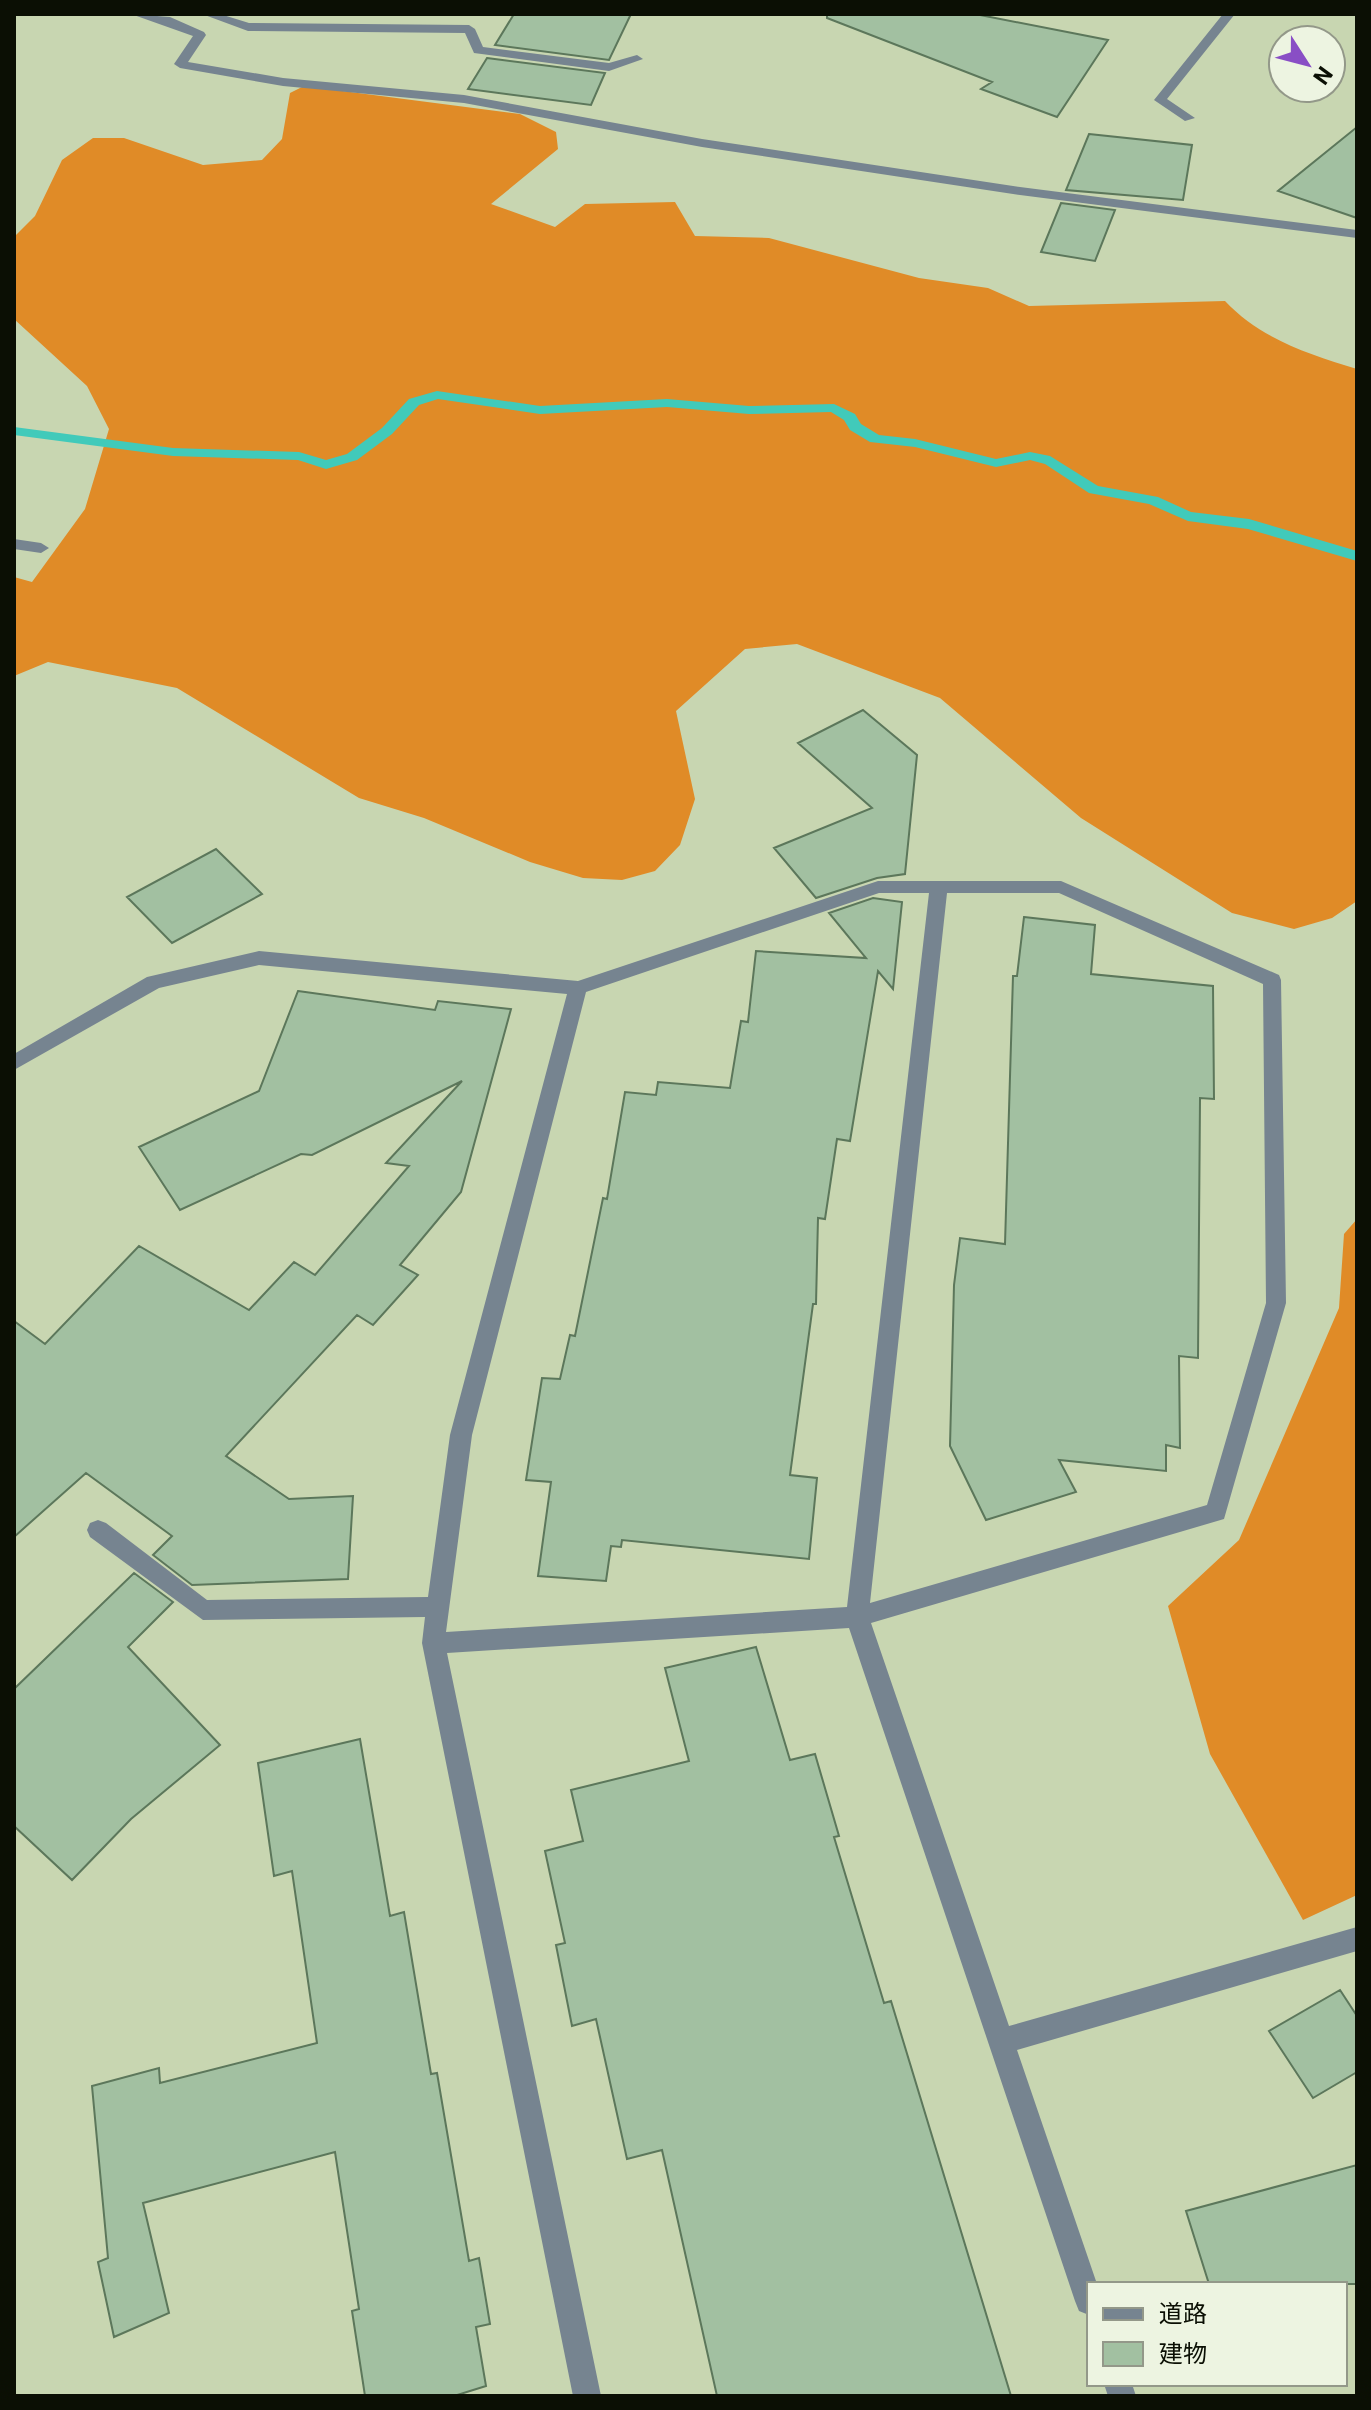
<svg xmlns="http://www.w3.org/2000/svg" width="1371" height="2410" viewBox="0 0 1371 2410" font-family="Roboto,'Noto Sans JP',sans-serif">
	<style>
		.forest { fill: #e08b27 }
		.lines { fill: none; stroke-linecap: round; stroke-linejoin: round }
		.stream { fill: #41caba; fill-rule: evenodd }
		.building { fill: #a2c0a1; stroke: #5c775b; stroke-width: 2 }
		.minor { fill: #768490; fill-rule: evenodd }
	</style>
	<rect width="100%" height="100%" fill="#c8d6b1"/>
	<path class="forest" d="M304 86 520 114 556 132 558 149 491 204 555 227 585 204 675 202 695 236 769 238 919 278 988 288 1029 306 1225 301C1261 339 1308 354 1357 369V901L1332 918 1294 929 1232 913 1081 818 940 698 797 644 745 649 676 711 695 799 680 845 655 871 622 880 583 878 530 862 424 818 359 798 177 688 48 662 14 676V577L32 582 85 509 109 429 87 386 14 319V237L35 216 62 160 93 138H124L203 165 262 160 282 139 290 93Z
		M1357 1219V1895L1303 1920 1210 1754 1168 1606 1239 1540 1339 1308 1344 1234Z"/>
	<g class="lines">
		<path class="stream" d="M437 391 540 406 667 399 749 406 834 404 855 414 861 424 879 435 915 439 996 459 1030 452 1050 456 1098 486 1158 497 1191 512 1249 519 1357 551V561L1248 529 1188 521 1149 504 1089 493 1045 464 1030 460 996 467 915 447 870 442 850 430 844 420 831 412 749 414 667 407 540 414 438 399 419 405 392 434 357 460 326 469 298 460 173 456 14 435V427L173 448 299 452 326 460 347 454 382 428 409 399Z"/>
	</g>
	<path class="building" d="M514 14H631L609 60 495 45Z
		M827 14H975L1108 40 1057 117 981 89 992 82 827 18Z
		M487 58 605 73 591 105 468 89Z
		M1357 127V218L1278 191Z
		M1089 134 1192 145 1183 200 1066 190Z
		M1061 203 1115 210 1095 261 1041 252Z
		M863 710 917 755 905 874 877 878 816 898 774 848 872 808 798 743Z
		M216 849 262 894 172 943 127 897Z
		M873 898 902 902 893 989 878 971 850 1141 837 1139 825 1219 818 1218 816 1304H813L790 1475 817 1478 809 1559 622 1540 621 1547 611 1546 606 1581 538 1576 551 1482 526 1480 542 1378 560 1379 570 1335 575 1336 603 1198 607 1199 625 1092 656 1095 658 1082 730 1088 741 1021 748 1022 756 951 866 958 829 913Z
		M1024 917 1095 925 1091 974 1213 986 1214 1099 1200 1098 1198 1358 1179 1356 1180 1448 1166 1445V1471L1059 1460 1076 1492 986 1520 950 1446 954 1285 960 1238 1005 1244 1013 976H1017Z
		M298 991 435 1010 438 1001 511 1009 461 1192 400 1265 418 1275 373 1325 357 1315 226 1456 289 1499 353 1496 348 1579 192 1585 153 1555 172 1536 86 1473 14 1537V1321L45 1344 139 1246 249 1310 294 1262 315 1275 409 1166 386 1163 462 1081 312 1155 301 1154 180 1210 139 1147 259 1091Z
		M134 1573 173 1602 128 1647 220 1745 131 1819 72 1880 14 1826V1689Z
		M756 1647 790 1760 815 1754 839 1836 834 1837 884 2003 891 2001 1011 2396H717L662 2150 627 2159 596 2019 572 2026 556 1945 565 1943 545 1851 583 1841 571 1790 689 1761 665 1668Z
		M360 1739 390 1916 404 1912 431 2074 437 2073 469 2261 479 2258 490 2324 476 2327 486 2386 454 2396H365L352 2311 359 2309 335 2152 143 2203 169 2313 114 2337 98 2262 108 2258 92 2086 159 2068 160 2083 317 2043 292 1871 274 1876 258 1763Z
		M1340 1990 1357 2016V2072L1313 2098 1269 2031Z
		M1357 2165V2284H1209L1186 2211Z"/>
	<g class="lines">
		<path class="minor" d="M131 14 170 17 204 32 206 35 188 62 283 78 464 95 702 139 1020 187 1357 230V238L1020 195 702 147 464 103 283 86 180 68 174 64 193 36Z
			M202 14H220L249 23 469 25 475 29 483 47 609 63 637 55 643 59 609 71 474 53 465 33 248 31Z
			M1223 14H1235L1167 99 1195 118 1185 121 1154 100Z
			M14 539 41 543 49 548 41 553 14 549Z
			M878 881H1061L1279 975 1281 980 1286 1303 1224 1519 871 1623 1009 2026 1357 1927V1951L1017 2050 1097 2284H1089V2315L1079 2311 1075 2301 849 1628 447 1653 601 2396H573L422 1643 425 1617 203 1620 90 1537 87 1530 90 1523 98 1520 106 1523 207 1600 428 1597 450 1435 567 994 259 965 159 988 14 1070V1054L147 977 259 951 578 981ZM879 893H929L847 1607 446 1632 472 1435 586 992ZM947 893H1059L1263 984 1266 1303 1207 1505 870 1603Z
			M1104 2384H1132L1136 2396H1108Z"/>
	</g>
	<rect width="1371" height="2410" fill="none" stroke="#0b0f04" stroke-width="32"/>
	<rect x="1087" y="2282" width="260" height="104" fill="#edf4e1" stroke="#939889" stroke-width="2"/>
	<rect x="1103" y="2308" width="40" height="12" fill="#768490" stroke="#939889" stroke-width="2"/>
	<text x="1159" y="2322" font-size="24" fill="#0b0f04">道路</text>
	<rect x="1103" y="2342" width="40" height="24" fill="#a2c0a1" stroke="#939889" stroke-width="2"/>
	<text x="1159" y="2362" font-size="24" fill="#0b0f04">建物</text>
	<g transform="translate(1307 64) rotate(126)"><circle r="38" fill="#edf4e1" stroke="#939889" stroke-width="2"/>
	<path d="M0-6L14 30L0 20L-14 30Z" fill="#894ec5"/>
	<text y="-12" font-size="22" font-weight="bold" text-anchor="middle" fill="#0b0f04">N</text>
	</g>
</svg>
